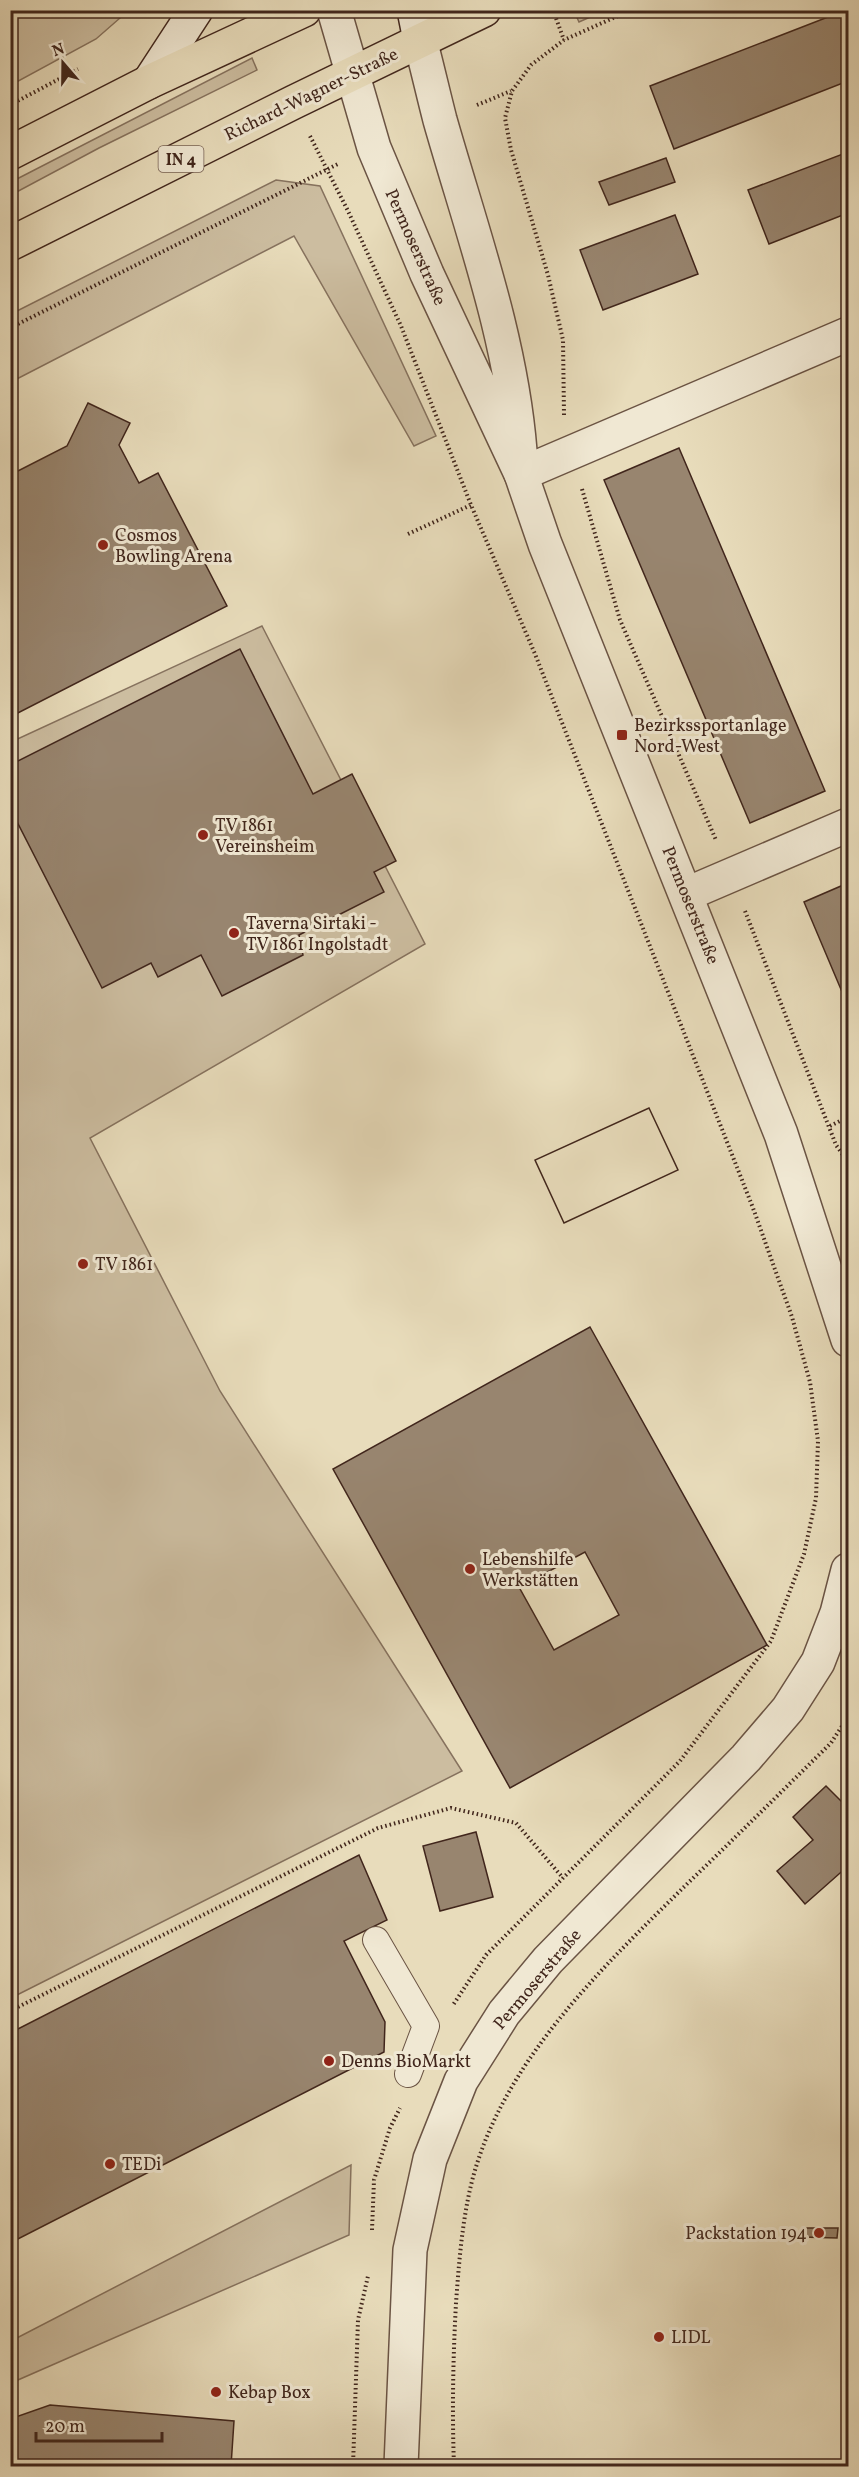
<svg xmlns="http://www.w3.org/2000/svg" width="859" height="2477" viewBox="0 0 859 2477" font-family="Vollkorn,serif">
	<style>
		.green { fill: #ccbda0; stroke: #86725e; stroke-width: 1.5 }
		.building { fill: #98856f; stroke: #41261c; stroke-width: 1.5; fill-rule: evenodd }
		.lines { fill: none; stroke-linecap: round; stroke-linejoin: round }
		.service-casing { stroke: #6b5444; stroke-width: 28 }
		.minor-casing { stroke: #6b5444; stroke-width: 36 }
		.tertiary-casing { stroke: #6b5444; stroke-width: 36 }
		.secondary-casing { stroke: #41261c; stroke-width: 36 }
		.primary-casing { stroke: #41261c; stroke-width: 36 }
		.path { stroke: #41261c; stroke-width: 4; stroke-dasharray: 1.5 3; stroke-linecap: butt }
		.service { stroke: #f0e8d3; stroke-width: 26 }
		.minor { stroke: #f0e8d3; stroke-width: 33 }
		.tertiary { stroke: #f0e8d3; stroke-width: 33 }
		.secondary { stroke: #f0e8d3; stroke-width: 33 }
		.primary { stroke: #e8dcbb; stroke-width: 33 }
		.poi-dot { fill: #8f2418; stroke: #f0e8d3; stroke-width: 2 }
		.labels { text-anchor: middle; stroke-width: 6; stroke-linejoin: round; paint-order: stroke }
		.shield { fill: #f0e8d3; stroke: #766053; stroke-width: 1.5 }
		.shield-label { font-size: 16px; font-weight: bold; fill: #41261c }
		.street-label { font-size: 18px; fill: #41261c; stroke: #f0e8d3 }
		.poi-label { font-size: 18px; fill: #41261c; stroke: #f0e8d3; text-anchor: start }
	</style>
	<rect width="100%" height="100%" fill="#e8dcbb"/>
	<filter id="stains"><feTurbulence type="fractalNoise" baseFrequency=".00333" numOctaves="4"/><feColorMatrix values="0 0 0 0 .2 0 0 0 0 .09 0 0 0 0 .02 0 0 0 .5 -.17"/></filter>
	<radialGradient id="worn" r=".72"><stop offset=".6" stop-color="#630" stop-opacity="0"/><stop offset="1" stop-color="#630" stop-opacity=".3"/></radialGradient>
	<path class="green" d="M11 10H128V11L96 39 11 85Z
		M574 11H604L579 22Z
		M252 58 257 70 99 148 11 195V182Z
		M276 180 320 186 436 436 414 446 294 236 11 382V314Z
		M262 626 425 944 90 1138 220 1391 462 1771 11 1998V742Z
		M351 2165 349 2235 11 2383V2341Z"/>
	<path class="building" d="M846 10H848V81L674 149 650 86Z
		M848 152V213L769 244 748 190Z
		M666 158 675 182 609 205 599 182Z
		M675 215 698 274 603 310 580 250Z
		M88 403 130 423 119 445 139 483 158 473 227 606 10 717V475L67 446Z
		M679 448 825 791 750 823 604 480Z
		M240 649 313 794 352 774 396 861 374 872 384 892 299 935 303 955 222 996 201 955 158 977 151 963 102 988 10 808V765Z
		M848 883V1006L804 902Z
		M649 1108 678 1170 564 1223 535 1160Z
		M649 1108 678 1170 564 1223 535 1160Z
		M590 1327 767 1645 510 1788 333 1469ZM585 1552 619 1615 554 1650 519 1587Z
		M826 1786 848 1808V1866L805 1904 777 1871 813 1840 793 1817Z
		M476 1832 493 1897 440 1911 423 1846Z
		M359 1855 387 1920 344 1941 385 2022 384 2052 10 2243V2033Z
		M845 2146H848V2466H844Z
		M802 2228H838L837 2238 801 2237Z
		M50 2405 234 2421 231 2466H10V2419Z"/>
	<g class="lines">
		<defs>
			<path id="service" d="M376 1940 426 2026 408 2074"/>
			<path id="minor" d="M521 474 848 334
				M687 894 848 825"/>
			<path id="tertiary" d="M334 10 374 148 427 274 521 474 545 544 781 1134 848 1340
				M420 40C427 66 433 93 440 120 471 229 511 337 520 451
				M401 2466 410 2250 430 2159 461 2081 504 2013 548 1960 746 1758 788 1709 818 1662 837 1613 848 1570"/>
			<path id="secondary" d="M414 10 420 40
				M149 82 196 10"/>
			<path id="primary" d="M10 153 149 82 304 10
				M10 244 294 102 484 10"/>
		</defs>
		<use href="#service" class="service-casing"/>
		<use href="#minor" class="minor-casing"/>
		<use href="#tertiary" class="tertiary-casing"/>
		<use href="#secondary" class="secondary-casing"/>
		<use href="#primary" class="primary-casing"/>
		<path class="path" d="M553 10 564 40
			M10 105 78 69
			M477 105 511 91
			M310 136 348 211 401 326 471 505 535 654 753 1208 792 1317 810 1382 818 1441 816 1498 804 1554 771 1641 680 1761 486 1955 453 2005
			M10 328 340 163
			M564 415 563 340 548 275 511 150 505 118 512 91 531 65 564 40 631 10
			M582 489 620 620 716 840
			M408 534 471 505
			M745 911 836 1145 848 1162
			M830 1126 848 1117
			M10 2011 378 1828 451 1808 516 1823 563 1878
			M372 2230 374 2180 390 2128 400 2108
			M353 2466 358 2320 368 2276
			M454 2466C452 2412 453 2358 456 2303 459 2263 462 2221 472 2181 503 2061 602 1968 688 1883 736 1837 783 1790 831 1743L848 1717"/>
		<use href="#service" class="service"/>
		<use href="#minor" class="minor"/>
		<use href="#tertiary" class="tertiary"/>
		<use href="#secondary" class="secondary"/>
		<use href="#primary" class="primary"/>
	</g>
	<g class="poi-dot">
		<circle cx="103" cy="545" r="6"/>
		<rect x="616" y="729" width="12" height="12" rx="3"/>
		<circle cx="203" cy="835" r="6"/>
		<circle cx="234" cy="933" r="6"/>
		<circle cx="83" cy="1264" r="6"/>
		<circle cx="470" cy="1569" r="6"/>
		<circle cx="329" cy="2061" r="6"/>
		<circle cx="110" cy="2164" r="6"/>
		<circle cx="819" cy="2233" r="6"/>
		<circle cx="659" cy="2337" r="6"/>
		<circle cx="216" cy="2392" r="6"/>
	</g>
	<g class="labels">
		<rect class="shield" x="158.5" y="146" width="45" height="26" rx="4.5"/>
		<g class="shield-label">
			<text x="181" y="165">IN 4</text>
		</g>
		<g class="street-label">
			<text transform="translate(311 94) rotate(-26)" y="6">Richard-Wagner-Straße</text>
			<text transform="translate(416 247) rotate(66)" y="6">Permoserstraße</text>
			<text transform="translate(691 905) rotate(68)" y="6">Permoserstraße</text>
			<text transform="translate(537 1979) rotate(-50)" y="6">Permoserstraße</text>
		</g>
		<g class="poi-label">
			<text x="115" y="541">Cosmos<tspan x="115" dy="21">Bowling Arena</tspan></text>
			<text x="634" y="731">Bezirkssportanlage<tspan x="634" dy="21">Nord-West</tspan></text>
			<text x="215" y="831">TV 1861<tspan x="215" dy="21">Vereinsheim</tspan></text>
			<text x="246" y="929">Taverna Sirtaki -<tspan x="246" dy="21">TV 1861 Ingolstadt</tspan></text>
			<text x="95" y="1270">TV 1861</text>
			<text x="482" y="1565">Lebenshilfe<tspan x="482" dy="21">Werkstätten</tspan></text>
			<text x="341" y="2067">Denns BioMarkt</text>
			<text x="122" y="2170">TEDi</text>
			<text x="807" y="2239" text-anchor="end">Packstation 194</text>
			<text x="671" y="2343">LIDL</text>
			<text x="228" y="2398">Kebap Box</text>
		</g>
	</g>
	<rect width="859" height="2477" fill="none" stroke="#e8dcbb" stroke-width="36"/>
	<rect x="12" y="12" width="835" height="2453" fill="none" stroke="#41261c" stroke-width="3"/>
	<rect x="18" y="18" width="823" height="2441" fill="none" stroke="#41261c" stroke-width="1.5"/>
	<g transform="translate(63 63) rotate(340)" stroke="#f0e8d3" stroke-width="4.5" paint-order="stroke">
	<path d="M0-4.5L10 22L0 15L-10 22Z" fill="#41261c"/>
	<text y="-9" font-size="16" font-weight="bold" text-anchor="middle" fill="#41261c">N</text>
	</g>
	<path d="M36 2432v9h126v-9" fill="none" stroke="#41261c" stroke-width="3"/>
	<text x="45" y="2432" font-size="18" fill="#41261c" stroke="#f0e8d3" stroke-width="4.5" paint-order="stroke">20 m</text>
	<rect width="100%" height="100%" filter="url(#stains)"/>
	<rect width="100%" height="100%" fill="url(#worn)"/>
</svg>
